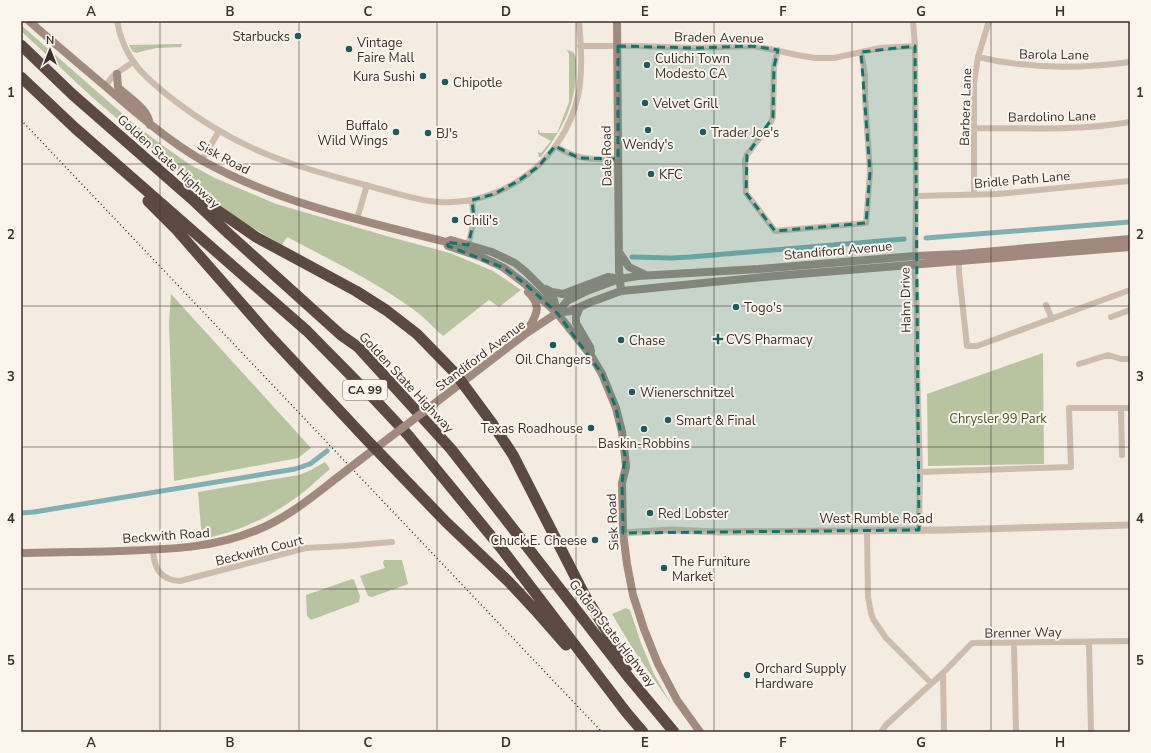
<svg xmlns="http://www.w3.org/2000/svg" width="1151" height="753" viewBox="0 0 1151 753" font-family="'Nunito Sans',sans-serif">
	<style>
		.green { fill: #b8c4a0 }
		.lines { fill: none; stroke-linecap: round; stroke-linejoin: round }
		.canal { stroke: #7fb0b2; stroke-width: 5 }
		.minor { stroke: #cdbbac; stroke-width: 6 }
		.tertiary { stroke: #cdbbac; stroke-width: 7 }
		.secondary { stroke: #a18a7d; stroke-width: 8 }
		.motorway { stroke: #5c4a42; stroke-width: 11 }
		.rail { stroke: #3b302b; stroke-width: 1.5; stroke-dasharray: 1 3; stroke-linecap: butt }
		.secondary-bridge { stroke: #a18a7d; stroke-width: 8 }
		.marked { fill: #0f766e; fill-opacity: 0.2; stroke: #0f766e; stroke-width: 3; stroke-dasharray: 8 5; stroke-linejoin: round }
		.grid { fill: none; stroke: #3b302b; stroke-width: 1; stroke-opacity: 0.55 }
		.poi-dot { fill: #1f5a5e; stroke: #fbf5ee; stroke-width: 1.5 }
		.labels { text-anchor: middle; stroke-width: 4; stroke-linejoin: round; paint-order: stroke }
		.shield { fill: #fbf5ee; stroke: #756b66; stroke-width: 1 }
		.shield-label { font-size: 12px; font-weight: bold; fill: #3b302b }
		.poi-label { font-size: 13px; fill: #3b302b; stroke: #fbf5ee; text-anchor: start }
		.street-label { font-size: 13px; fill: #3b302b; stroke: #fbf5ee }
		.park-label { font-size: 13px; fill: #4a5a2e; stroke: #fbf5ee }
		.neatline { fill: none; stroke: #3b302b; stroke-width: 1.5 }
		.grid-label { font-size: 13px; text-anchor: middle; font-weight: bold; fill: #3b302b }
	</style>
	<rect width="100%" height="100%" fill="#f4ebe1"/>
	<path class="green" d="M21 25 133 123 162 145 189 164 215 178 276 204 390 237 450 253 493 271 521 290 499 307 489 300 443 336C432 326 422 315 410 307 372 280 329 259 287 237L282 245 238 219 197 187 92 97 21 31Z
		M182 44 181 47 157 48 139 52 138 53 133 52 129 45Z
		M567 50 573 52C577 56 576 63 576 69 576 105 562 130 541 157H539L538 152 541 153 551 141 538 134V130H539L540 133H557L569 102V54Z
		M171 294 311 448 298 458 174 481 169 322Z
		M1043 353 1044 464 928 466 927 394Z
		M325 462 330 469C314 483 298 498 279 509 255 524 229 534 202 539L198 492 299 475 311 470Z
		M384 560H402L408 584 372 597 368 596 360 576 385 568 383 563Z
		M352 579 354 580 360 596 359 602 311 620 307 616 306 595Z
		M626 608 630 610 641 643 654 674 671 704 633 649 612 614Z"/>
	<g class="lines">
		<path class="canal" d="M926 238 1130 222
			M632 257 672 258 690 257 904 239
			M21 513 34 512 295 469 310 464 327 451"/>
		<path class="minor" d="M117 21C124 60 145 78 175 101 210 128 248 149 290 163 307 169 325 174 343 179 359 183 375 188 391 192 406 196 422 201 439 202 504 206 564 160 578 96 583 72 581 46 579 21
			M913 21 915 46 916 196 915 274 917 309V368L920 472 919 530
			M580 46H639L694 48 752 46 770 49 797 55 815 58H834L880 48 915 46
			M778 50 774 67 773 117 770 124 747 155 745 160 746 193 775 231 866 223 870 172 865 99V75L861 52
			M978 57C1028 69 1079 69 1130 62
			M105 86 114 75 133 62
			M974 128C1025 128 1079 131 1130 122
			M555 146C580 161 591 159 618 159
			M202 160 219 131
			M974 195V83L978 57 989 21
			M916 196 998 194 1130 181
			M357 219 367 185
			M468 245C473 228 474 217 472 200
			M959 262V273L967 346H977L1130 290
			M1046 305 1052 319
			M1111 317 1130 310
			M1079 364 1108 355 1121 359H1130
			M1121 408 1122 455
			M920 472 1071 467 1069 408H1130
			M867 530 868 597 871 613 873 619 886 638 931 683
			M153 550C154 568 160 580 180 581L306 548 345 546 392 542
			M1089 642 1091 732
			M1014 643 1016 732
			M943 673 944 732
			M881 732 886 725 943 673 972 643 1130 641"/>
		<path class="tertiary" d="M623 533 670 530 720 532 946 530 1130 525"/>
		<path class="secondary" d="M29 21C54 43 79 64 105 86 136 113 167 140 203 161 278 203 364 221 446 242L451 240 492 252 515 263 526 272 554 300 557 313
			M617 21 619 270 621 291
			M117 74 118 87C129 99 148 107 150 125
			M446 242 448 246 481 257 494 263 504 268 525 284 557 313 592 357 602 374 616 408 622 432 625 456 626 467 622 483 623 533 627 564 633 595 644 629 658 664 677 700 700 732
			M619 252 629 267 646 275
			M546 289 552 292 563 294 608 277 614 278
			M580 307 576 317V323L590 347 591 351
			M557 313 571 311 591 302 621 291 632 290 775 276 1130 247
			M526 333C535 316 544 308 528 292
			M430 407 524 335 557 313 567 301 587 291 619 279 638 276 759 269 915 256 961 254 1130 239
			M360 460 389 438
			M21 553C54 552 86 552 119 551 167 549 211 549 257 530 287 518 312 497 338 477"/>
		<path class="motorway" d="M21 45 72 94 192 199 229 234 341 335 358 347 451 449 630 679 674 732
			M21 77 75 128 307 331 378 403 408 435 501 548 626 712 643 732
			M191 189 217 210 256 237 356 291 386 310 417 334 455 373 492 423 513 455 584 594 628 666
			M148 201 175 228 267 333 366 439 446 522 509 582 537 612 566 645"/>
		<path class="rail" d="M21 120 602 732"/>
		<path class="secondary-bridge" d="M389 438 430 407
			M338 477 360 460"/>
	</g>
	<path class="marked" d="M618 46 694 48 752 46 778 50 774 67 773 117 747 155 746 193 775 231 866 223 870 172 861 52 915 46 919 530 623 533 622 483 625 456 616 408 602 374 557 313 525 284 504 268 448 246 446 242 468 245 474 220 472 200 494 194 518 181 539 166 555 146 579 158 618 159Z"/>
	<path class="grid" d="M160 21V732M299 21V732M437 21V732M576 21V732M714 21V732M852 21V732M991 21V732M21 164H1130M21 306H1130M21 447H1130M21 589H1130"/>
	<g class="poi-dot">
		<circle cx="298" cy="36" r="4"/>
		<circle cx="349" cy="49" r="4"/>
		<circle cx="647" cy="65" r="4"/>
		<circle cx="423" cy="76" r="4"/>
		<circle cx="445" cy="82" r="4"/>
		<circle cx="645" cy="103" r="4"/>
		<circle cx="648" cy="130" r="4"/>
		<circle cx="396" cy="132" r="4"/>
		<circle cx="703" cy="132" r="4"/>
		<circle cx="428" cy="133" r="4"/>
		<circle cx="651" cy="174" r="4"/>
		<circle cx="455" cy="220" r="4"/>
		<circle cx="736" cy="307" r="4"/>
		<path d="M716 333h4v4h4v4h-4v4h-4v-4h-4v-4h4z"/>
		<circle cx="621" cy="340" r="4"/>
		<circle cx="553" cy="345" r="4"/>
		<circle cx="632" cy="392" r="4"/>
		<circle cx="668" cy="420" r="4"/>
		<circle cx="591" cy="428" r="4"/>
		<circle cx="644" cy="429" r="4"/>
		<circle cx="650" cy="513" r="4"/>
		<circle cx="595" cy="540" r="4"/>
		<circle cx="664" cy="568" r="4"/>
		<circle cx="747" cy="675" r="4"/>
	</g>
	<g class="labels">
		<rect class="shield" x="343" y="380" width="44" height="20" rx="3"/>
		<g class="shield-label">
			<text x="365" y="394">CA 99</text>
		</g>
		<g class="poi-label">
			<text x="290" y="41" text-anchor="end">Starbucks</text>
			<text x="357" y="47">Vintage<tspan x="357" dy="15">Faire Mall</tspan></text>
			<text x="655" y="63">Culichi Town<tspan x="655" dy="15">Modesto CA</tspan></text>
			<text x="415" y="81" text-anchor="end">Kura Sushi</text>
			<text x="453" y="87">Chipotle</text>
			<text x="653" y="108">Velvet Grill</text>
			<text x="388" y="130" text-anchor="end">Buffalo<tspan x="388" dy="15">Wild Wings</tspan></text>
			<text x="711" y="137">Trader Joe's</text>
			<text x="436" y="138">BJ's</text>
			<text x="648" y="149" text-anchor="middle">Wendy's</text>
			<text x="659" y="179">KFC</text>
			<text x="463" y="225">Chili's</text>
			<text x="744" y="312">Togo's</text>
			<text x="726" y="344">CVS Pharmacy</text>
			<text x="629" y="345">Chase</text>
			<text x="553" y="364" text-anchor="middle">Oil Changers</text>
			<text x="640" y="397">Wienerschnitzel</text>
			<text x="676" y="425">Smart &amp; Final</text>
			<text x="583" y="433" text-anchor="end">Texas Roadhouse</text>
			<text x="644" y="448" text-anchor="middle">Baskin-Robbins</text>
			<text x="658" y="518">Red Lobster</text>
			<text x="587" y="545" text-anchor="end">Chuck E. Cheese</text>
			<text x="672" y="566">The Furniture<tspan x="672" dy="15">Market</tspan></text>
			<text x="755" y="673">Orchard Supply<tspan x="755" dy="15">Hardware</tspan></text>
		</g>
		<g class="street-label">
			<text transform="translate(719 37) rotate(1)" y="5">Braden Avenue</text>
			<text transform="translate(1054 54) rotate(1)" y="5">Barola Lane</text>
			<text transform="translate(965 107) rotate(-88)" y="5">Barbera Lane</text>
			<text transform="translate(1052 116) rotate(-1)" y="5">Bardolino Lane</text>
			<text transform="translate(606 156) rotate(-91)" y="5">Dale Road</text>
			<text transform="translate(224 157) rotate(28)" y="5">Sisk Road</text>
			<text transform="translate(169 161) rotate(42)" y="5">Golden State Highway</text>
			<text transform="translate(1022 179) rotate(-5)" y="5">Bridle Path Lane</text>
			<text transform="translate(838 250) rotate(-5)" y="5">Standiford Avenue</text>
			<text transform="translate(905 300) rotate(-91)" y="5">Hahn Drive</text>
			<text transform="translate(480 355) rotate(-37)" y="5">Standiford Avenue</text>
			<text transform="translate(407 382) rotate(47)" y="5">Golden State Highway</text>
			<text x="876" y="523">West Rumble Road</text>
			<text transform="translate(612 522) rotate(-93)" y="5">Sisk Road</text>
			<text transform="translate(166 535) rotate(-4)" y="5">Beckwith Road</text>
			<text transform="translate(259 550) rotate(-14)" y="5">Beckwith Court</text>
			<text transform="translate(1023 632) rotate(-1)" y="5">Brenner Way</text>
			<text transform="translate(613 633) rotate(52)" y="5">Golden State Highway</text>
		</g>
		<g class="park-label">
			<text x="998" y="423">Chrysler 99 Park</text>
		</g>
	</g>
	<rect width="1151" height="753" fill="none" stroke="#fbf5ee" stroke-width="44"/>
	<g transform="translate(50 50)" stroke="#fbf5ee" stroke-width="3" paint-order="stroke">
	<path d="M0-3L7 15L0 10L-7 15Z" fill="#3b302b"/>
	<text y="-6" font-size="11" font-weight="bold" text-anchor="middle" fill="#3b302b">N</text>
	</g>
	<rect x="22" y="22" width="1107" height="709" class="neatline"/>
	<g class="grid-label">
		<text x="91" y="16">A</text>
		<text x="230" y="16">B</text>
		<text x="368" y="16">C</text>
		<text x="506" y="16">D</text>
		<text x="645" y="16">E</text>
		<text x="783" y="16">F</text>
		<text x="921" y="16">G</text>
		<text x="1060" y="16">H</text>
		<text x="11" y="97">1</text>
		<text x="1140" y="97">1</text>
		<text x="11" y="239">2</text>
		<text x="1140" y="239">2</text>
		<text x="11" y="381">3</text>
		<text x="1140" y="381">3</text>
		<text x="11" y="523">4</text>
		<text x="1140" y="523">4</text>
		<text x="11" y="665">5</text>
		<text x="1140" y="665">5</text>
		<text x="91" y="747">A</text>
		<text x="230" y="747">B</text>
		<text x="368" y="747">C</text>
		<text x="506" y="747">D</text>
		<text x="645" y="747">E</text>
		<text x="783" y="747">F</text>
		<text x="921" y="747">G</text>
		<text x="1060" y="747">H</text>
	</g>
</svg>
